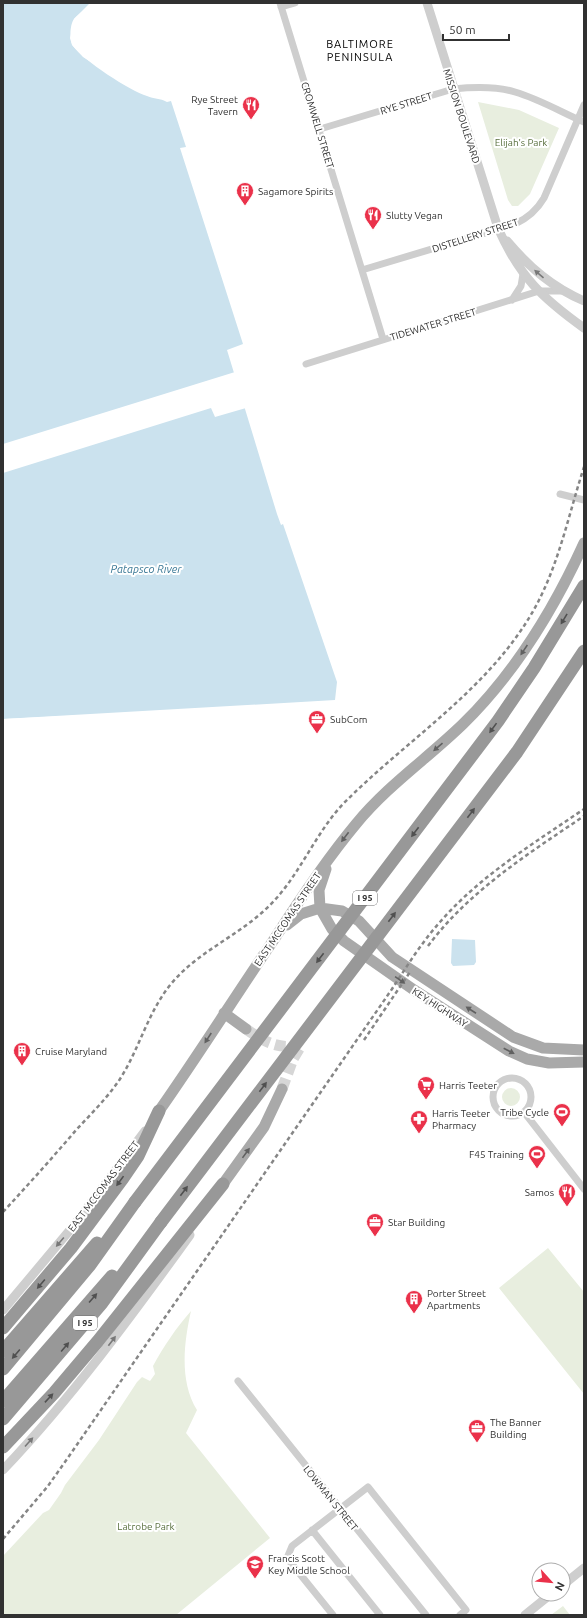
<svg xmlns="http://www.w3.org/2000/svg" width="587" height="1618" viewBox="0 0 587 1618" font-family="Ubuntu,sans-serif">
	<style>
		.green { fill: #e8eedf }
		.water { fill: #cbe2ee }
		.pier { fill: #fff }
		.lines { fill: none; stroke-linecap: round; stroke-linejoin: round }
		.primary-tunnel { stroke: #d6d6d6; stroke-width: 11; stroke-dasharray: 11 5.5; stroke-linecap: butt }
		.minor { stroke: #cecece; stroke-width: 7 }
		.tertiary { stroke: #cecece; stroke-width: 9 }
		.primary { stroke: #a9a9a9; stroke-width: 11 }
		.motorway { stroke: #989898; stroke-width: 13 }
		.rail { stroke: #868686; stroke-width: 2.5; stroke-dasharray: 4 3; stroke-linecap: butt }
		.motorway-bridge { stroke: #989898; stroke-width: 13 }
		.oneway { fill: #787878 }
		.oneway2 { fill: #505050 }
		.oneway3 { fill: #616161 }
		.labels { text-anchor: middle; stroke-width: 4; stroke-linejoin: round; paint-order: stroke }
		.shield { fill: #fff; stroke: #6f6f6f; stroke-width: 1 }
		.shield-label { font-size: 9px; font-weight: bold; fill: #313131 }
		.poi-label { font-size: 10px; fill: #313131; stroke: #fff; text-anchor: start }
		.street-label { font-size: 10px; fill: #313131; stroke: #fff }
		.park-label { font-size: 10px; fill: #576e3c; stroke: #fff }
		.neighbourhood-label { font-size: 11px; letter-spacing: 1px; fill: #000; stroke: #fff }
		.water-label { font-size: 11px; font-style: italic; fill: #3b7996; stroke: #fff }
	</style>
	<rect width="100%" height="100%" fill="#fff"/>
	<path class="green" d="M478 102 519 110 559 128 530 194 518 206H512L508 200Z
		M502 1097a9 9 0 1 1 18 0a9 9 0 1 1-18 0Z
		M548 1248 584 1292V1394L499 1288Z
		M191 1311C184 1342 179 1381 197 1410L186 1433 270 1538 176 1615H3V1556L43 1513 49 1510 61 1493 65 1485 99 1440 137 1382 142 1377 150 1381 155 1374 153 1366C164 1346 176 1328 191 1311Z
		M563 1606 570 1615H551Z"/>
	<path class="water" d="M3 3H93C88 8 79 13 74 19 70 24 69 40 73 46 83 60 130 91 147 96 154 99 160 98 167 102L171 101 186 147 180 148 243 344 227 350 277 514 281 525 283 524 337 682 335 700 3 719Z
		M452 939 475 940 476 962 474 965 453 966 451 963Z"/>
	<path class="pier" d="M90 3H95L88 12 75 21 72 35 73 43 84 55 100 65 99 67 83 57 72 45 70 38 74 19Z
		M235 372 246 408 215 417 211 408 3 473V444Z
		M85 715 83 717 3 721V719Z"/>
	<g class="lines">
		<path class="primary-tunnel" d="M246 1029C263 1041 278 1050 299 1045
			M282 1089 293 1059 302 1044"/>
		<path class="minor" d="M280 3 383 339
			M281 7 295 3
			M320 129 453 89C473 87 496 86 515 92 539 99 561 112 584 122
			M362 270 515 224C528 218 537 210 544 198L584 105
			M512 300 521 286 523 274
			M306 364 539 291H561
			M560 494 584 500
			M493 1097a19 19 0 1 1 38 0a19 19 0 1 1-38 0Z
			M524 1112 584 1189
			M238 1381 426 1615
			M312 1530 380 1615
			M333 1615 287 1558 292 1546 368 1487 466 1610 460 1615"/>
		<path class="tertiary" d="M427 3 498 228C519 276 542 298 584 328
			M507 241C530 268 552 287 584 301
			M3 1310 75 1224 145 1131
			M3 1470C72 1397 131 1317 190 1235
			M563 1585 584 1568
			M525 1615 551 1594"/>
		<path class="primary" d="M326 869 319 890 320 908 332 929 344 941 414 990 509 1051 527 1059 549 1063 584 1062
			M287 925 301 914 320 908 342 911 359 921 392 957 513 1037 543 1048 584 1050
			M224 1013 246 1029
			M159 1111C199 1054 236 995 275 938 300 899 326 860 356 824 387 786 428 758 463 724 515 673 554 609 584 543
			M223 1184 264 1127 282 1089"/>
		<path class="motorway" d="M3 1328 71 1248 123 1178 138 1156 159 1111
			M3 1351 97 1243
			M3 1369 90 1265 135 1202
			M3 1401 112 1276
			M3 1419 102 1303 161 1222
			M3 1447 54 1393 98 1341 223 1184"/>
		<path class="rail" d="M428 946C469 891 528 854 584 816
			M364 1040 410 972
			M3 1212C28 1185 53 1157 77 1129 91 1114 106 1099 118 1082 139 1051 147 1013 171 984 198 951 239 936 269 906 299 877 314 835 343 804 407 739 493 687 537 604 560 560 569 513 584 467
			M3 1539 48 1486 67 1459 392 989C407 966 422 942 440 922 481 875 533 844 584 809"/>
		<path class="motorway-bridge" d="M135 1202 498 721 534 668 584 586
			M161 1222 517 752 584 651"/>
	</g>
	<defs><path id="oneway-solid" d="M-6-.8H1V-3.2L6.5 0L1 3.2V.8H-6Z"/></defs>
	<g class="oneway">
		<use href="#oneway-solid" transform="translate(539 274) rotate(-139)"/>
		<use href="#oneway-solid" transform="translate(60 1242) rotate(130)"/>
		<use href="#oneway-solid" transform="translate(112 1341) rotate(-53)"/>
		<use href="#oneway-solid" transform="translate(29 1442) rotate(-48)"/>
	</g>
	<g class="oneway2">
		<use href="#oneway-solid" transform="translate(564 619) rotate(121)"/>
		<use href="#oneway-solid" transform="translate(493 728) rotate(126)"/>
		<use href="#oneway-solid" transform="translate(471 813) rotate(-53)"/>
		<use href="#oneway-solid" transform="translate(415 832) rotate(127)"/>
		<use href="#oneway-solid" transform="translate(392 917) rotate(-53)"/>
		<use href="#oneway-solid" transform="translate(320 958) rotate(127)"/>
		<use href="#oneway-solid" transform="translate(263 1087) rotate(-53)"/>
		<use href="#oneway-solid" transform="translate(120 1181) rotate(126)"/>
		<use href="#oneway-solid" transform="translate(184 1191) rotate(-53)"/>
		<use href="#oneway-solid" transform="translate(41 1284) rotate(130)"/>
		<use href="#oneway-solid" transform="translate(93 1298) rotate(-49)"/>
		<use href="#oneway-solid" transform="translate(65 1347) rotate(-50)"/>
		<use href="#oneway-solid" transform="translate(16 1354) rotate(130)"/>
		<use href="#oneway-solid" transform="translate(49 1398) rotate(-47)"/>
	</g>
	<g class="oneway3">
		<use href="#oneway-solid" transform="translate(524 650) rotate(124)"/>
		<use href="#oneway-solid" transform="translate(438 747) rotate(139)"/>
		<use href="#oneway-solid" transform="translate(345 837) rotate(127)"/>
		<use href="#oneway-solid" transform="translate(400 980) rotate(35)"/>
		<use href="#oneway-solid" transform="translate(471 1010) rotate(-147)"/>
		<use href="#oneway-solid" transform="translate(208 1038) rotate(123)"/>
		<use href="#oneway-solid" transform="translate(509 1051) rotate(27)"/>
		<use href="#oneway-solid" transform="translate(246 1153) rotate(-54)"/>
	</g>
	<defs>
		<symbol id="restaurant-pin" viewBox="-11 -11 22 30"><path d="M0 17L-7.5 6A9.5 9.5 0 1 1 7.5 6Z" fill="#ea314a" stroke="#fff"/><path d="M-5-6h1v4h1v-4h1v4h1v-4h1v5L-1.5 .5V6h-2V.5L-5-1ZM5-6V6H3V1.5H1.5Q1.5-4 5-6Z" fill="#fff"/></symbol>
		<symbol id="building-pin" viewBox="-11 -11 22 30"><path d="M0 17L-7.5 6A9.5 9.5 0 1 1 7.5 6Z" fill="#ea314a" stroke="#fff"/><path d="M-4-6H4V6H1V3H-1V6H-4ZM-2.5-4.3h1.7v1.8h-1.7ZM.8-4.3h1.7v1.8H.8ZM-2.5-1h1.7V.8h-1.7ZM.8-1h1.7V.8H.8Z" fill="#fff"/></symbol>
		<symbol id="office-pin" viewBox="-11 -11 22 30"><path d="M0 17L-7.5 6A9.5 9.5 0 1 1 7.5 6Z" fill="#ea314a" stroke="#fff"/><path d="M-6-3h4V-5.5h4V-3h4V5H-6ZM-1-4.5V-3h2v-1.5ZM-6 0V1H6V0Z" fill="#fff"/></symbol>
		<symbol id="supermarket-pin" viewBox="-11 -11 22 30"><path d="M0 17L-7.5 6A9.5 9.5 0 1 1 7.5 6Z" fill="#ea314a" stroke="#fff"/><path d="M-6-5.5h2.5l.6 2H6L4.5 2H-2.5L-4.4-4H-6ZM-1.5 3.2a1.3 1.3 0 1 0 .1 0ZM3 3.2a1.3 1.3 0 1 0 .1 0Z" fill="#fff"/></symbol>
		<symbol id="stadium-pin" viewBox="-11 -11 22 30"><path d="M0 17L-7.5 6A9.5 9.5 0 1 1 7.5 6Z" fill="#ea314a" stroke="#fff"/><path d="M0-5a6.5 5 0 1 0 0 10a6.5 5 0 1 0 0-10ZM-3.5-1.8h7v3.6h-7Z" fill="#fff"/></symbol>
		<symbol id="pharmacy-pin" viewBox="-11 -11 22 30"><path d="M0 17L-7.5 6A9.5 9.5 0 1 1 7.5 6Z" fill="#ea314a" stroke="#fff"/><path d="M-2-6h4v4h4v4h-4v4h-4v-4h-4v-4h4Z" fill="#fff"/></symbol>
		<symbol id="school-pin" viewBox="-11 -11 22 30"><path d="M0 17L-7.5 6A9.5 9.5 0 1 1 7.5 6Z" fill="#ea314a" stroke="#fff"/><path d="M0-5L7-2L0 1L-7-2ZM-4 1L0 2.5L4 1V4Q0 6-4 4Z" fill="#fff"/></symbol>
	</defs>
	<g fill-rule="evenodd">
		<use href="#restaurant-pin" x="241" y="95" width="20" height="27"/>
		<use href="#building-pin" x="235" y="181" width="20" height="27"/>
		<use href="#restaurant-pin" x="363" y="205" width="20" height="27"/>
		<use href="#office-pin" x="307" y="709" width="20" height="27"/>
		<use href="#building-pin" x="12" y="1041" width="20" height="27"/>
		<use href="#supermarket-pin" x="416" y="1075" width="20" height="27"/>
		<use href="#stadium-pin" x="552" y="1102" width="20" height="27"/>
		<use href="#pharmacy-pin" x="409" y="1109" width="20" height="27"/>
		<use href="#stadium-pin" x="527" y="1144" width="20" height="27"/>
		<use href="#restaurant-pin" x="557" y="1182" width="20" height="27"/>
		<use href="#office-pin" x="365" y="1212" width="20" height="27"/>
		<use href="#building-pin" x="404" y="1289" width="20" height="27"/>
		<use href="#office-pin" x="467" y="1418" width="20" height="27"/>
		<use href="#school-pin" x="245" y="1554" width="20" height="27"/>
	</g>
	<g class="labels">
		<g class="shield">
			<rect x="353" y="891" width="24" height="14" rx="3"/>
			<rect x="73" y="1316" width="24" height="14" rx="3"/>
		</g>
		<g class="shield-label">
			<text x="365" y="901">I 95</text>
			<text x="85" y="1326">I 95</text>
		</g>
		<g class="poi-label">
			<text x="238" y="103" text-anchor="end">Rye Street<tspan x="238" dy="12">Tavern</tspan></text>
			<text x="258" y="195">Sagamore Spirits</text>
			<text x="386" y="219">Slutty Vegan</text>
			<text x="330" y="723">SubCom</text>
			<text x="35" y="1055">Cruise Maryland</text>
			<text x="439" y="1089">Harris Teeter</text>
			<text x="549" y="1116" text-anchor="end">Tribe Cycle</text>
			<text x="432" y="1117">Harris Teeter<tspan x="432" dy="12">Pharmacy</tspan></text>
			<text x="524" y="1158" text-anchor="end">F45 Training</text>
			<text x="554" y="1196" text-anchor="end">Samos</text>
			<text x="388" y="1226">Star Building</text>
			<text x="427" y="1297">Porter Street<tspan x="427" dy="12">Apartments</tspan></text>
			<text x="490" y="1426">The Banner<tspan x="490" dy="12">Building</tspan></text>
			<text x="268" y="1562">Francis Scott<tspan x="268" dy="12">Key Middle School</tspan></text>
		</g>
		<g class="street-label">
			<text transform="translate(406 103) rotate(-17)" y="4">RYE STREET</text>
			<text transform="translate(462 116) rotate(72)" y="4">MISSION BOULEVARD</text>
			<text transform="translate(318 125) rotate(73)" y="4">CROMWELL STREET</text>
			<text transform="translate(475 235) rotate(-18)" y="4">DISTELLERY STREET</text>
			<text transform="translate(433 324) rotate(-17)" y="4">TIDEWATER STREET</text>
			<text transform="translate(287 919) rotate(-56)" y="4">EAST MCCOMAS STREET</text>
			<text transform="translate(440 1007) rotate(33)" y="4">KEY HIGHWAY</text>
			<text transform="translate(103 1186) rotate(-53)" y="4">EAST MCCOMAS STREET</text>
			<text transform="translate(331 1498) rotate(51)" y="4">LOWMAN STREET</text>
		</g>
		<g class="park-label">
			<text x="521" y="146">Elijah's Park</text>
			<text x="146" y="1530">Latrobe Park</text>
		</g>
		<g class="neighbourhood-label">
			<text x="360" y="48">BALTIMORE<tspan x="360" dy="13">PENINSULA</tspan></text>
		</g>
		<g class="water-label">
			<text x="146" y="573">Patapsco River</text>
		</g>
	</g>
	<rect width="587" height="1618" fill="none" stroke="#313131" stroke-width="8"/>
	<g transform="translate(551 1582) rotate(117)"><circle r="19" fill="#ffffff" stroke="#adadad"/>
	<path d="M0-3L7 15L0 10L-7 15Z" fill="#ea314a"/>
	<text y="-6" font-size="11" font-weight="bold" text-anchor="middle" fill="#313131">N</text>
	</g>
	<path d="M443 34v6h66v-6" fill="none" stroke="#313131" stroke-width="2"/>
	<text x="449" y="34" font-size="12" fill="#313131" stroke="#ffffff" stroke-width="3" paint-order="stroke">50 m</text>
</svg>
